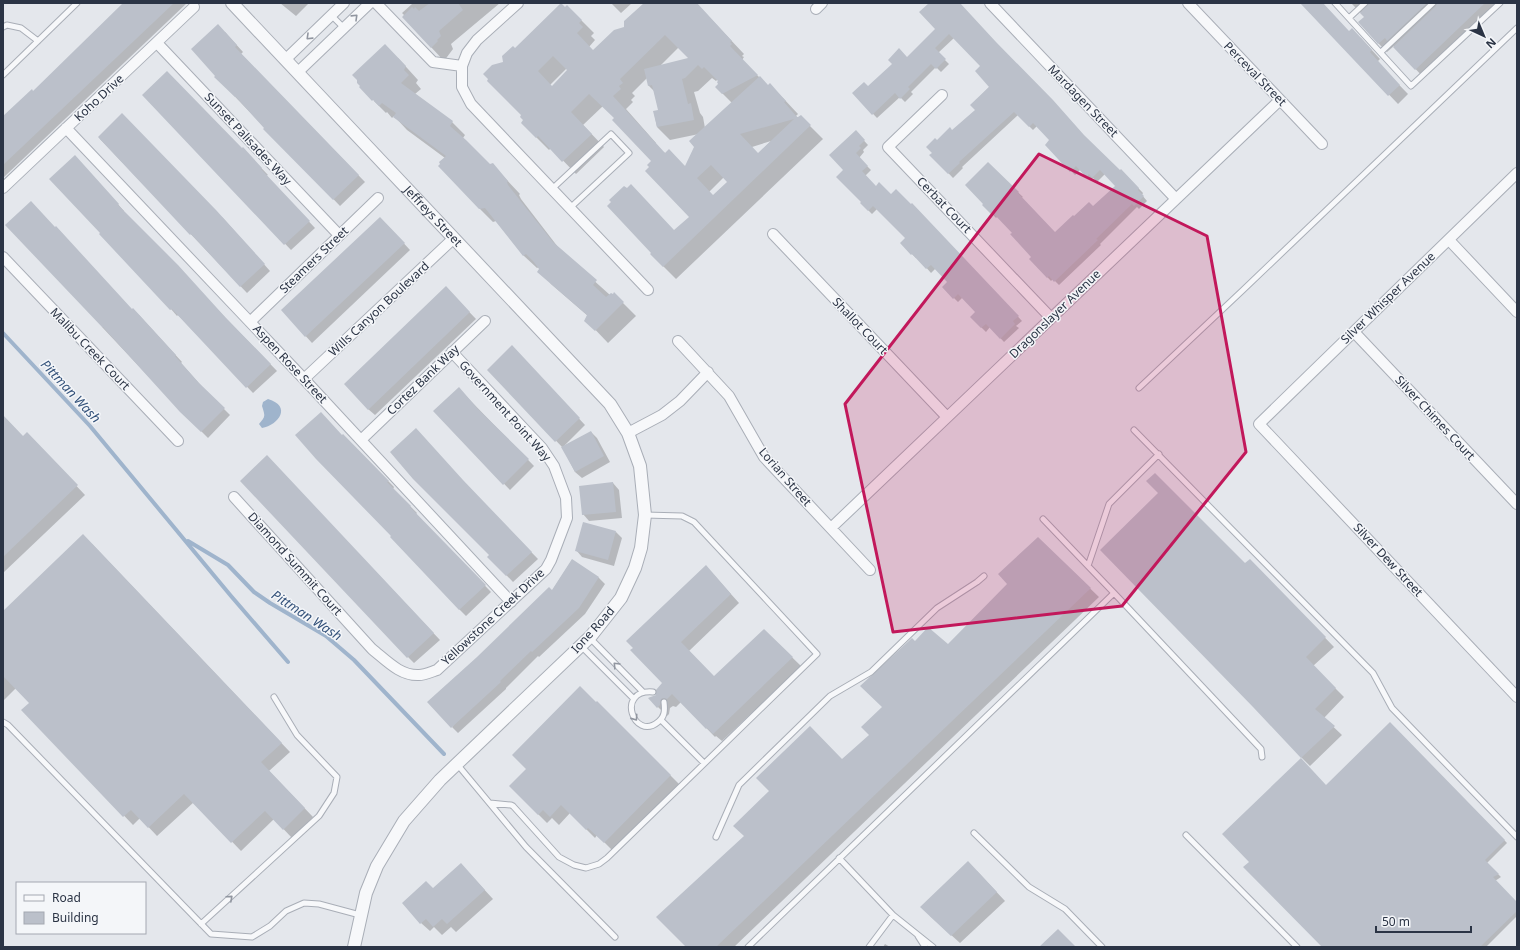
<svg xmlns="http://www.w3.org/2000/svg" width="1520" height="950" viewBox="0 0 1520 950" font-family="'Noto Sans',sans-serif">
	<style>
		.water { fill: #9fb4cc }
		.shadow { fill: #0003; fill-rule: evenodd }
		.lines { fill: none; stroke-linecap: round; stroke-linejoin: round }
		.stream { stroke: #9fb4cc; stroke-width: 4 }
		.building { fill: #bbc0ca; fill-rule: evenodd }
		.service-casing { stroke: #a9aeb7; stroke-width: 7 }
		.minor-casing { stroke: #a9aeb7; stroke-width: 12 }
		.tertiary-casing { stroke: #a9aeb7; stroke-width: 14 }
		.service { stroke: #f7f8fa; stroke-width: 5 }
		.minor { stroke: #f7f8fa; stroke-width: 10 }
		.tertiary { stroke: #f7f8fa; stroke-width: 12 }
		.oneway { stroke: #9196a0 }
		.marked { fill: #c2185b; fill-opacity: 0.2; stroke: #c2185b; stroke-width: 3; stroke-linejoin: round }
		.labels { text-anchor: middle; stroke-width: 3; stroke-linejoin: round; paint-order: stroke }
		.street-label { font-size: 12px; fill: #2b3445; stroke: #f4f6f9 }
		.water-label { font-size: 13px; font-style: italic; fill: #34527a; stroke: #f4f6f9 }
	</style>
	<rect width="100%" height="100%" fill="#e4e7ec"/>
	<path class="water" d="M268 399C292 406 279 425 262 428L259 424C266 416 265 416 262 406L263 402Z"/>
	<path class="shadow" d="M126 3H187L3 178V117L33 92Z
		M280 3H309L296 16Z
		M411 3H500L451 44 453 49 444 61 403 17 404 15 402 13 412 4Z
		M611 3H632L621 13Z
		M645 3H696L744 54 742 56 744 57 742 60 768 86 783 98 798 114 796 116 799 119 801 117 823 139 676 279 651 254 691 217 651 167 652 161 615 118 603 106 583 125 604 147 576 174 551 148 549 150 522 123 525 120 504 62 515 50 567 6 594 33 591 36 595 40 589 47 593 51 625 28ZM679 47 690 59 659 67ZM567 68 569 70 552 87 550 85ZM647 78 649 86 654 91 659 111 654 112 657 127 670 140 699 134 695 146 686 167 662 151 655 143H656L626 109 633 102 631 100 635 96 632 93ZM712 78 716 81 718 79 719 81V84L716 87 732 103 705 128 703 117 700 113 694 92 698 91ZM771 141 758 154 752 147ZM724 177 728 182 713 196 709 192Z
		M930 3H958L1087 140 1120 172 1121 170 1143 193 1142 195 1147 201 1139 209 1137 207 1100 244 1101 245 1059 285 1053 279 1051 281 1030 259 1033 257 1013 233 998 216 996 218 984 205 988 164 1023 197 1021 198 1055 234 1074 218 1093 207 1116 186 1105 174 1097 182 1093 178 1091 180 1081 169 1075 175 1046 145 1051 140 1037 126 1033 130 1018 115 962 167 963 168 953 178 931 155 933 153 937 141 952 131 976 110 972 105 990 86 981 66 954 38 938 53 949 64 941 72 936 67 911 92 913 94 905 102 900 97 877 118 853 93 868 88 907 58 936 29Z
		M1301 3H1322L1349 32 1361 38 1380 59 1377 62 1408 94 1398 104Z
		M1351 3H1503L1424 78 1394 46 1387 52 1379 44 1360 22 1365 17Z
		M225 32 243 52 241 54 365 182 340 206 216 77Z
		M398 58 418 80 416 83 421 89 415 94 452 122 465 135 463 138 490 166 492 165 505 178 520 194 519 195 521 199 561 251 610 295H613L614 294 636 316 608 343 586 320 588 316 551 284 539 267 537 268 524 256 496 221 493 222 480 209 445 158 407 130 394 116 392 118 387 112 386 113 374 101 378 97Z
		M143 95 249 155 268 175 266 176 315 228 291 250Z
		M856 132 868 145 863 150 864 152 859 158 871 170 865 176 876 187 911 205 912 204 1022 321 1016 326 1019 328 1004 342 990 327 986 332 971 317 977 312 963 297 958 302 943 287 949 282 936 268 931 273 917 257 916 258 901 243 907 238 877 209 872 214 861 203 862 202 845 170Z
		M99 138 223 218 270 271 247 293Z
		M81 163 124 211 123 212 277 371 253 393 178 315 177 316 171 309 101 233Z
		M386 224 410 250 312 343 282 310Z
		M452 294 476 319 375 415 368 409Z
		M132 310 139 315 182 362 181 363 205 390 230 415 208 438 181 411 102 327Z
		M518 353 585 425 564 446 591 432 597 438 610 462 582 478 575 472 563 448 488 370Z
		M465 395 534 466 510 490 434 411Z
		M3 416 23 437 35 442 85 495 3 573Z
		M343 435 394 487 393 489 417 513 416 514 491 592 466 616 459 609Z
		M273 463 440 640 414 663 408 657Z
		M613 483 619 490 622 518 589 521 583 514Z
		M469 488 538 559 513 582 489 557 490 555Z
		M616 532 622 538 614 566 582 557 576 550Z
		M1038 538 1099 597 734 947H687L842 760 870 735 915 642 948 645 1009 584Z
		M92 544 290 752 269 771 313 817 292 838 274 819 241 851 194 802 157 836 140 818 133 825 23 710 30 703 16 688 3 701V612Z
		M572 560 599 578 605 584 585 614 539 657 538 656 506 688V689L458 733 452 727 552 591Z
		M1250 560 1334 647 1313 666 1344 697 1324 718 1342 735 1310 766 1301 757 1245 564Z
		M714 575 739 603 689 651 714 678 764 630 801 666 722 741 716 736 715 737 681 702 676 707 673 706 670 708 669 714 667 716 649 698 657 696 664 684 632 650Z
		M597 702 679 784 613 851 597 835 595 838 570 813 559 825 552 818 547 823 510 786Z
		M1390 724 1507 843 1487 863 1501 877 1495 881 1517 903V916L1486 947H1323L1326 786Z
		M977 871 1005 901 960 943 930 916Z
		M469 873 493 899 456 932 451 927 442 935 434 927 430 931 421 923 433 889Z
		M885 944 890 947H883Z"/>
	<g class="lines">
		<path class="stream" d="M3 333 90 426 231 596 288 662
			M188 541 228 565 254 592 270 603 326 636 354 660 444 754"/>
	</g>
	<path class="building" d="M123 3H174L3 165V116L32 89 33 91Z
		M430 3H458L463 10 439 31 441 36 437 40 438 41 431 48 402 17 412 7 414 9 415 7 419 11Z
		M561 3 565 7 567 5 582 20 579 23 583 27 577 33 593 50 614 30 624 27V21L644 3H697L732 41 730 42 732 44 730 46 758 75 722 94 715 87 718 84 717 82 718 81 704 67 702 69 698 65 685 78 682 79 688 104 691 103 694 120 657 127 653 111 658 110 652 85 648 86 644 69 688 58 665 35 620 79 623 83 619 86 621 89 613 96 665 153 669 149 685 166 694 147 689 141 760 76 768 85 770 83 777 91 786 101 784 102 797 117H798L801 115 811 125 663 267 650 254 651 253 607 206 611 202 609 200 624 186 627 188 631 184 674 230 689 217 645 171 649 167 647 165 651 161 612 120 614 118 589 94 571 112 592 134 562 162 538 136 536 138 521 123 523 120 520 117 521 115 487 81 488 79 483 74 492 65 503 62 502 56 513 46 515 48ZM553 56 567 70 552 86 538 71ZM794 119 758 153 740 134ZM711 165 727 182 713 195 697 178Z
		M929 3H960L996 42 1053 100 1084 135 1120 170 1121 169 1139 188 1138 190 1144 196 1134 206 1132 204 1096 239 1098 240 1054 282 1049 276 1047 278 1029 259 1031 257 1010 234 1012 233 993 213 991 214 982 205 983 204 965 185 988 162 1019 192 1018 193 1055 232 1073 215 1074 216 1089 202 1093 206 1115 186 1100 170 1092 178 1089 174 1086 177 1076 166 1070 172 1045 145 1049 140 1033 123 1029 127 1014 112 959 162 960 163 948 174 929 155 932 153 926 147 935 138 937 140 950 127 952 130 975 110 970 105 989 87 975 71 980 66 949 34 935 48 946 59 936 69 931 64 908 87 910 89 900 99 895 93 872 115 852 93 864 82 868 86 892 64 888 60 899 48 907 57 935 29 919 12Z
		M1300 3H1323L1349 31 1352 28 1372 50 1370 52 1400 85 1388 96Z
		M1369 3H1427L1387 41 1385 38 1378 44 1358 22 1364 17 1360 13Z
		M1437 3H1485L1415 70 1393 47 1436 6Z
		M218 24 237 45 235 47 359 175 333 200 263 129 264 128 236 97H235L214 77 215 76 191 49Z
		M385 44 406 66 404 70 409 75 401 83 453 121 450 126 466 140 490 164 493 163 508 181 507 182 508 185 553 242 597 280 593 285 606 297 611 293 613 294 614 292 624 302 595 331 584 321 587 315 537 272 539 269 533 261 526 254 523 256 485 208 479 209 438 166 440 164 439 162 446 156 393 117 396 113 382 103 379 106 373 100 372 101 359 87 360 86 357 83V80L352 75Z
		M167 71 242 148 243 147 262 168 261 169 310 221 284 245 142 95Z
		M122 113 216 210 265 264 240 287 191 234 190 235 98 137Z
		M856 130 865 140 859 146 861 148 856 153 868 166 862 171 876 186 879 182 891 194 896 189 911 204 912 203 1019 316 1013 321 1015 324 1000 339 986 324 981 328 970 317 975 312 958 294 953 299 942 287 947 282 931 265 926 269 912 254 911 255 900 243 905 238 873 206 868 211 860 203 861 202 836 177 843 170 829 155Z
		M75 155 119 204 118 205 178 265 226 318 271 364 246 388 172 309 170 310 99 234 100 233 49 179Z
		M31 201 55 227 56 226 132 309 133 308 176 355 175 356 199 383 225 408 201 432 180 412 103 327H102L5 225Z
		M380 217 405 243 305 337 281 310Z
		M446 286 470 312 368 410 344 384Z
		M512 345 580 418 555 442 487 370Z
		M459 387 478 409 529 459 503 485 433 411Z
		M321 412 342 435 343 434 389 481 387 482 411 506 410 507 486 585 459 610 390 537 391 536 316 459 295 435Z
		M3 415 23 436 27 432 78 485 3 557Z
		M416 428 463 480 532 552 506 576 487 557 489 555 413 479 390 452Z
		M591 431 604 456 575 472 561 447Z
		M267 455 434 633 407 658 240 481Z
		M1155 473 1245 563 1250 559 1326 637 1306 657 1336 688 1315 709 1335 726 1301 758 1253 707 1100 550 1158 493 1146 481Z
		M613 482 616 512 582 515 579 486Z
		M583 522 616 531 608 560 575 551Z
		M83 534 282 743 261 762 305 808 283 830 265 811 231 843 184 794 148 828 131 810 123 817 21 710 29 703 3 676V611Z
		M1038 537 1091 588 716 947H686L656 917 744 836 733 826 769 791 756 778 810 726 842 759 869 735 861 727 882 707 860 686 912 638 915 641 928 627 948 644 1007 584 998 574Z
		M572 559 599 577 579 608 532 652 531 651 500 681 501 682 451 728 427 702 477 657 549 587 552 590Z
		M706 565 731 594 681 642 714 676 764 629 793 657 713 734 707 728 706 729 672 694 667 699 664 698 661 699 660 705 657 708 648 698 656 695V690L662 683 630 650 633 648 626 641Z
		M580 686 596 702 597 701 671 775 604 843 588 828 586 830 561 805 550 817 543 810 538 815 509 786 526 769 512 755Z
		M1390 722 1505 840 1485 860 1499 874 1493 877 1517 902V911L1480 947H1322L1243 867 1249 862 1222 834 1301 758 1326 785Z
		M968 861 997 892 951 936 920 907Z
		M461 863 485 890 447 924 442 919 433 927 426 919 420 924 402 903 426 881 433 888Z
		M1058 929 1076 947H1039Z"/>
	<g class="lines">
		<defs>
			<path id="service" d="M1335 3 1411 86 1500 3
				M331 15 344 28
				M1349 18 1365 3
				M3 27 7 25 21 28 38 41
				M1381 52 1433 3
				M3 75 77 3
				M552 189 611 134 629 153 570 208
				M1139 388 1243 290 1517 28
				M1134 430 1373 673 1392 708 1517 837
				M1043 519 1088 566
				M1114 593 1088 566 1109 504 1159 454
				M590 638 643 692
				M581 646 634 699
				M653 692C615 689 634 742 658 722 665 717 665 710 664 702
				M661 720 704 763
				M3 722 8 725 211 934 252 937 270 926 286 911 304 903 319 904 360 915
				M457 764 526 847 615 937
				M490 803 511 805 513 806 559 857 574 865 586 868 599 864 607 858 817 654 694 522 682 516 645 515
				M974 833 1029 887 1065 909 1102 947
				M1186 835 1297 947
				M716 837 739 785 830 696 871 672 937 608 977 582 984 576
				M839 858 893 915
				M201 924 319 816 334 793 337 777 297 735 274 697
				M918 936 925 947
				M748 947 1114 593 1261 749 1262 757
				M869 947 893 915 933 947"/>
			<path id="minor" d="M376 3 433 62 462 66
				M518 3 477 40 467 53 462 66V87L471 104 648 290
				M990 3 1176 199
				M1188 3 1322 144
				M816 9 822 3
				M157 43 339 235
				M286 59 344 3
				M298 72 370 3
				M942 95 888 147 1051 318
				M66 128 304 379 511 602
				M1517 173 1259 424 1517 697
				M3 188 194 7
				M773 234 947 417
				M1449 240 1517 312
				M3 257 178 441
				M250 322 378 198
				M1354 332 1517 504
				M678 341 729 396 764 457 870 570
				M304 379 454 238
				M628 433 662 415 680 401 708 372
				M361 440 485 321
				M234 497 372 649C386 660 400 676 419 675 424 675 431 672 437 670L546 569 551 560 567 518 566 498 554 466 542 448 452 352
				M831 528 1280 100"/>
			<g id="tertiary">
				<path id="s1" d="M232 3 610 404 628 433 640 466 645 515 641 548 635 568 621 598 591 636 440 780 404 821 377 866 366 893 354 947"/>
			</g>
		</defs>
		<use href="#service" class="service-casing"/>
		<use href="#minor" class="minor-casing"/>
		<use href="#tertiary" class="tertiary-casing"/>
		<use href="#service" class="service"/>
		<use href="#minor" class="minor"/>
		<use href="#tertiary" class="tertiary"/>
	</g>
	<defs><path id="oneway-chevron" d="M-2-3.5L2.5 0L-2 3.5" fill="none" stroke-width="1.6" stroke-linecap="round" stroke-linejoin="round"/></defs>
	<g class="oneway">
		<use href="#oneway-chevron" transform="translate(355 17) rotate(-44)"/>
		<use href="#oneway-chevron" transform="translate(309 37) rotate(136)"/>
		<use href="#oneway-chevron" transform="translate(616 665) rotate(-134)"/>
		<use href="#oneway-chevron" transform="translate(635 718) rotate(55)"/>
		<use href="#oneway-chevron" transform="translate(230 898) rotate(-42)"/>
	</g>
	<path class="marked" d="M1039 154 1207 236 1246 452 1122 606 893 632 845 404Z"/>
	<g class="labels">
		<g class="street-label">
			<text transform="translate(1255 74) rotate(46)" y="4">Perceval Street</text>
			<text transform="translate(99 98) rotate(-43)" y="4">Koho Drive</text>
			<text transform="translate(1083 101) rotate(46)" y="4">Mardagen Street</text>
			<text transform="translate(248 139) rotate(47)" y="4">Sunset Palisades Way</text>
			<text transform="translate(944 205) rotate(46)" y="4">Cerbat Court</text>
			<text dy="4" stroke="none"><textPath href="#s1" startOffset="293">Jeffreys Street</textPath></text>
			<text transform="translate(314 260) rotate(-44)" y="4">Steamers Street</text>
			<text transform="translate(1388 298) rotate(-44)" y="4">Silver Whisper Avenue</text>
			<text transform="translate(379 309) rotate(-43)" y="4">Wills Canyon Boulevard</text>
			<text transform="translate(1055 314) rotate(-44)" y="4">Dragonslayer Avenue</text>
			<text transform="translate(860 326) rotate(46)" y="4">Shallot Court</text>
			<text transform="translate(90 349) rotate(46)" y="4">Malibu Creek Court</text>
			<text transform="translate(290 364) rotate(47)" y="4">Aspen Rose Street</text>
			<text transform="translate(423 380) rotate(-44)" y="4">Cortez Bank Way</text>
			<text transform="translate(505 411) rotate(48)" y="4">Government Point Way</text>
			<text transform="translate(1435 418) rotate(47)" y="4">Silver Chimes Court</text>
			<text transform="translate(785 477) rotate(49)" y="4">Lorian Street</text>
			<text transform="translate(1388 560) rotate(47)" y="4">Silver Dew Street</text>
			<text transform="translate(295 564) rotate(48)" y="4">Diamond Summit Court</text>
			<text transform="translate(493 617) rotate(-43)" y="4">Yellowstone Creek Drive</text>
			<text transform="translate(593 630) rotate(-48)" y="4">Ione Road</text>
		</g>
		<g class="water-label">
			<text transform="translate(71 391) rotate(47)" y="5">Pittman Wash</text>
			<text transform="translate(307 615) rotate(33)" y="5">Pittman Wash</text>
		</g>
	</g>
	<rect width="1520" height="950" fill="none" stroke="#2b3445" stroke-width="8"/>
	<rect x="16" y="882" width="130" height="52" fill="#f4f6f9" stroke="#a4a8b1"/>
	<rect x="24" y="895" width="20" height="6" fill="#f7f8fa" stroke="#a4a8b1"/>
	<text x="52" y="902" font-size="12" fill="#2b3445">Road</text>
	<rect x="24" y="912" width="20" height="12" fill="#bbc0ca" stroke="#a4a8b1"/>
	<text x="52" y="922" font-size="12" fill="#2b3445">Building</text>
	<g transform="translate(1484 36) rotate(136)" stroke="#f4f6f9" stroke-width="3" paint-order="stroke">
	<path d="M0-3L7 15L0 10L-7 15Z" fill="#2b3445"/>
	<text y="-6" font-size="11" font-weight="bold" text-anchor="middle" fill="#2b3445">N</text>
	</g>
	<path d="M1376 926v6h95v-6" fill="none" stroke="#2b3445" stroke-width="2"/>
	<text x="1382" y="926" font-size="12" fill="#2b3445" stroke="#f4f6f9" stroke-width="3" paint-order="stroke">50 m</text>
</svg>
